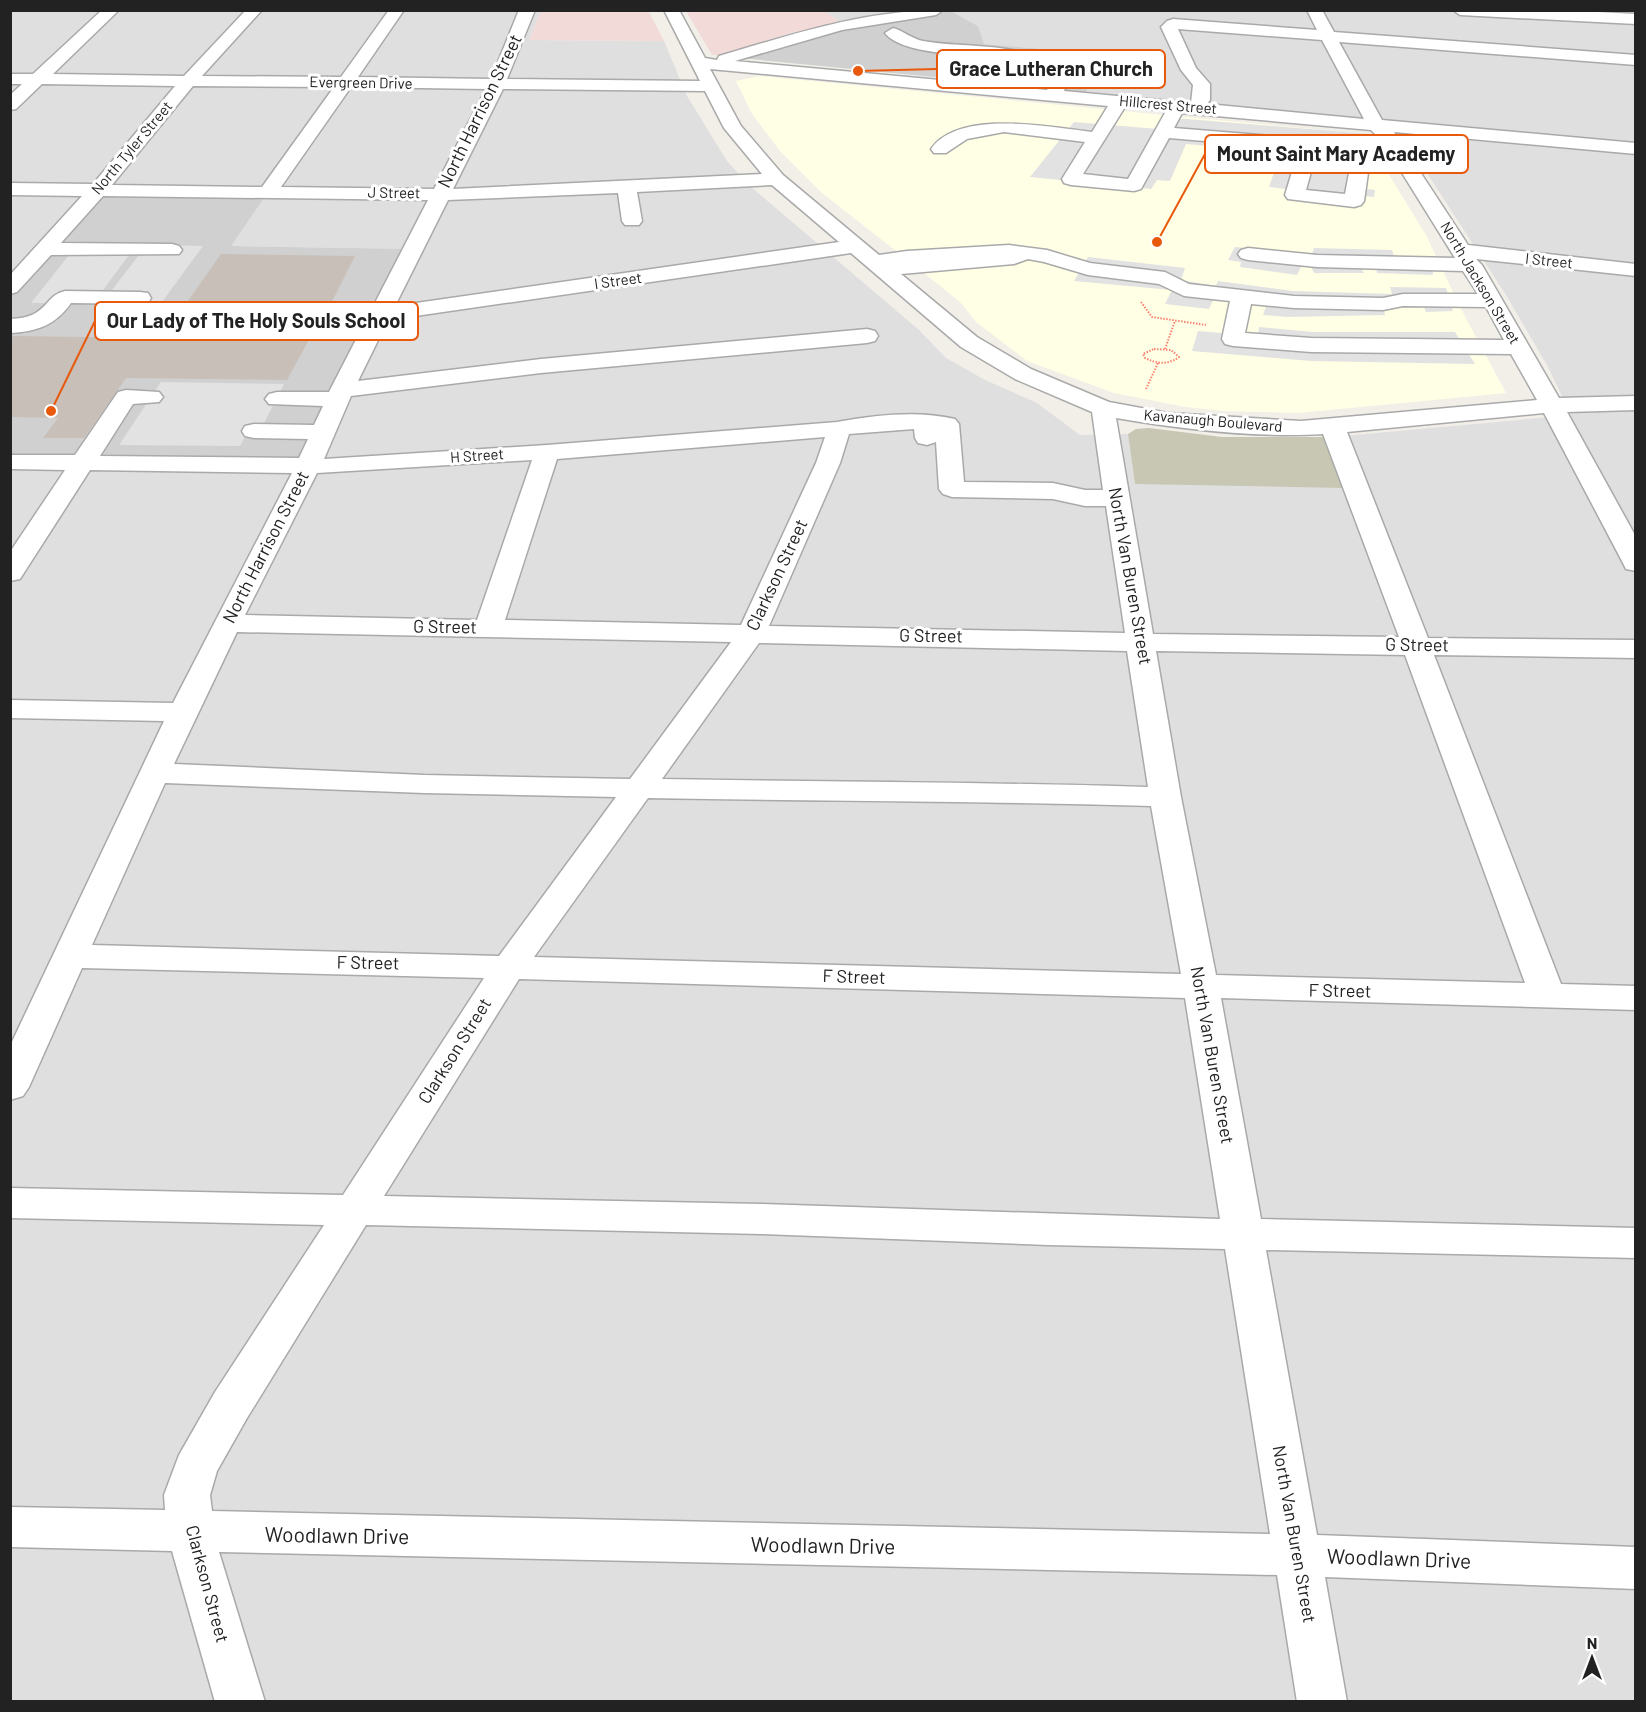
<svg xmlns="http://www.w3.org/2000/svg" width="1646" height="1712" viewBox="0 0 1646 1712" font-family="Barlow,sans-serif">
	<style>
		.residential { fill: #e0dfdf }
		.commercial { fill: #f2dad9 }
		.education { fill: #ffffe5 }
		.religious { fill: #d0d0d0 }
		.construction { fill: #c7c7b4 }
		.parking { fill: #e2e2e2 }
		.building { fill: #c7bfb8 }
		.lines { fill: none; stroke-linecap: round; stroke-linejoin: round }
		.minor-casing { stroke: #a9a9a9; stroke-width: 3 }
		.path { stroke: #fa8072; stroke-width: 2; stroke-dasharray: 1.5 1.5; stroke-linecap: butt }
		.minor { fill: #fff; fill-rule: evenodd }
		.labels { text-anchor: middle; stroke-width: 6; stroke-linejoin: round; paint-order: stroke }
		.far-street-label { font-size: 15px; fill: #222; stroke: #fff }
		.street-label { font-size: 18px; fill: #222; stroke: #fff }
		.near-street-label { font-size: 21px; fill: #222; stroke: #fff }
		.leader { fill: none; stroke: #e8590c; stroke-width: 2 }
		.callout-dot { fill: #e8590c; stroke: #fff; stroke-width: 2 }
		.callout { fill: #fff; stroke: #e8590c; stroke-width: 2 }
		.callout-label { font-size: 20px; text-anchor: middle; font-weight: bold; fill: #222 }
	</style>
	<rect width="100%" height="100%" fill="#f2efe9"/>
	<path class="residential" d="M1591 10 1635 13V1701H11V462L413 249 230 246 267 193 11 288V11H541L529 40 664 41 687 96 727 161 750 186 919 330 946 358 985 380 1037 403 1080 435 1128 434 1135 484 1333 437 1571 415 1548 367 1506 295 1408 144 1401 123 1086 92 1100 54 983 44 978 26 951 11Z
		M825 11H902L839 22Z"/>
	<path class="commercial" d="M648 10 664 41 529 40 541 11Z
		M686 11H825L839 22 788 34 720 55H712Z"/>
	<path class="education" d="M759 76 1364 134 1426 235 1461 309 1506 393 1299 413 1224 411 1185 407 1114 393 1027 361 976 322 961 303 918 268 822 193 780 151 752 114 736 81Z"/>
	<path class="religious" d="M951 11 978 26 984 44 1101 54 1086 92 740 58 833 31Z
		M98 190 268 192 231 246 414 249 308 466 11 462V288Z"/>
	<path class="construction" d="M1149 428 1222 437H1333L1345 488 1135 484 1128 434 1136 429Z"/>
	<path class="parking" d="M1175 118 1369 134 1357 188 1375 190 1374 197 1350 195 1348 201 1285 195 1286 189 1269 187 1279 158 1299 160 1303 148 1278 146 1275 152 1186 144 1170 181 1157 180 1151 189 1030 177 1074 122 1170 130Z
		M162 245 203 246 162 302H143L149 293 112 290 139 255H155Z
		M1235 247 1312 254 1314 248 1392 250 1394 256 1432 259 1433 275 1377 273 1376 268H1361L1364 273H1314L1310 265H1302L1297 275 1240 267 1241 262 1228 260Z
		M69 255H129L103 290 59 292 50 303H31Z
		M1088 257 1185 268 1181 280 1216 286 1218 281 1293 291 1392 294 1390 287 1446 288 1453 311 1426 312 1423 305H1383L1385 315 1287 317 1263 315 1266 306 1213 300 1209 309 1165 304 1172 290 1074 281Z
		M1259 327 1313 332H1455L1475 364 1311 361 1192 351 1198 331 1258 336Z
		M161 382 284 384 263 425 245 437 240 446 119 445Z"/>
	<path class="building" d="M221 254 355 256 321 323H318L287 380 126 378 84 438H43L58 418 10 417V336L162 338Z"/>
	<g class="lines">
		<defs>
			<path id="minor" d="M102 10H119L53 74 184 76 246 10H262L202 76 341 77 389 10H404L358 77 491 79 519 10H535L507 79 700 81 664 10H679L705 58 717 60 719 56C793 34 866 10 943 10L936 15 842 30 735 61 1047 90 1052 82C1044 45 912 67 885 33L893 28C904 31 912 39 923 41 965 49 1041 40 1068 78L1064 91 1191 103 1193 85 1181 70 1161 27 1167 21 1173 19 1317 30 1307 10H1322L1334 32 1636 55V65L1339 42 1382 120 1636 143V154L1394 132 1468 245 1636 264V276L1476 259 1482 265 1559 398 1636 396V410L1567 412 1636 537V571L1626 569 1623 563 1544 413 1347 432 1428 638 1636 640V658L1434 655 1561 984 1636 986V1010L1221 998 1261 1219 1636 1228V1258L1266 1250 1317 1535 1636 1547V1589L1325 1577 1347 1702H1297L1277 1575 219 1552 265 1702H215L172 1551 10 1547V1507L165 1510 164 1495 179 1455 215 1392 324 1225 10 1218V1188L343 1195 484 978 82 968 29 1087 23 1096 10 1100V1046L164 721 10 718V700L173 703 292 473 90 470 20 579 10 581V552L65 470 10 469V455H75L118 392 126 390 159 392 163 397 159 402 133 404 100 456 299 458 308 439 254 438 245 436 242 431 245 426 254 424 314 425 323 406 269 404 265 399 269 394 277 392H329L428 200 103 196 61 243 172 244 179 246 182 250 179 254 51 255 17 292 10 294V275L82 196 10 195V183L93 184 175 86 42 84 16 109 10 110V95L22 84H10V74H33ZM1178 29 1322 40 1364 119 1207 104 1210 100V84L1196 68ZM710 69 1108 106 1092 132C1050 127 959 109 931 149L934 153H946L967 139 1004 132 1085 142 1062 179 1064 183 1071 185 1134 191 1141 189 1169 138 1299 149 1285 195 1288 199 1354 207 1361 205 1364 201 1371 152H1389L1455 258 1317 255 1248 248 1241 250 1238 254 1241 258 1248 260 1317 267 1463 271 1478 294H1403L1383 298 1294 296 1189 284 1165 272 1090 263 1047 250 1009 245 907 251 879 255 783 175 741 126ZM193 86 334 87 262 187 112 185ZM351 87 486 89 434 189 281 187ZM503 89 705 91 724 128 762 174 453 189ZM1125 107 1166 111 1128 179 1083 174ZM1182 113 1371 130 1382 141H1333L1174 128ZM1317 150 1353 152 1345 194 1306 190ZM772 185 839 242 395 306 448 200 618 193 622 221 625 225H639L642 221 637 192ZM851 253 961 347 1015 379 1092 412 1103 490H1085L1053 483 964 482 959 424 955 419C918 410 875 415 837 422L547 445 324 459 351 396 541 373 867 343 875 341 878 336 875 331 867 329 541 359 358 381 388 320ZM1028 259 1044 262 1088 275 1159 284 1184 296 1230 301 1222 339 1225 344 1233 346 1311 352 1511 354 1537 400 1301 421 1168 413 1109 402 1031 369 977 337 901 274 1014 264ZM1251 304 1294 308 1383 310 1403 306 1486 307 1504 340 1311 338 1245 333ZM1116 418C1180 429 1259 438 1323 434L1399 637 1153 634ZM914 429 915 438 918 443 927 445 936 442 939 489 943 494 952 497 1053 499 1085 506H1106L1125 633 769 626 840 463 849 434ZM825 437 816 463 741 625 505 620 557 459ZM532 460 477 620 245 615 317 473ZM237 632 731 642 630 779 424 775 174 764ZM759 643 1127 651 1148 787C986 782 824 782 662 779ZM1156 651 1405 655 1525 983 1216 975 1181 797ZM165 783 424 793 616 797 499 956 92 945ZM648 798C816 801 983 801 1151 806L1181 974 534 957ZM519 979 1185 998 1220 1219 761 1204 384 1196ZM366 1225 761 1234 1048 1245 1225 1249 1270 1534 212 1511 210 1495 217 1471 247 1418Z
				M1453 10H1561L1636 14V24L1460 15Z
				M65 291 140 292 148 293 151 298 148 303 140 304 71 303C56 325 36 332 10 333V319C49 318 43 296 65 291Z"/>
		</defs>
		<use href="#minor" class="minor-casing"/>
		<path class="path" d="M1141 302 1152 317 1206 325
			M1154 349 1171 350 1179 357C1168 365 1157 364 1145 358L1143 354Z
			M1165 349 1175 321
			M1146 389 1158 363"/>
		<use href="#minor" class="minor"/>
	</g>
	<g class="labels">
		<g class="far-street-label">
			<text transform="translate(361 83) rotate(1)" y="5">Evergreen Drive</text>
			<text transform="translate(1168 105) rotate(5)" y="5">Hillcrest Street</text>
			<text transform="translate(132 148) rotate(-50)" y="5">North Tyler Street</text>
			<text transform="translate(394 193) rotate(1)" y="5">J Street</text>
			<text transform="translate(1549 261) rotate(6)" y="5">I Street</text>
			<text transform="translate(618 281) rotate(-8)" y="5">I Street</text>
			<text transform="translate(1480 283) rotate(59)" y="5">North Jackson Street</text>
			<text transform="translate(1213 421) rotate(5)" y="5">Kavanaugh Boulevard</text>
			<text transform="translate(477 456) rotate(-4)" y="5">H Street</text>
		</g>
		<g class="street-label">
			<text transform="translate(480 111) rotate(-64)" y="6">North Harrison Street</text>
			<text transform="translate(266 547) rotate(-63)" y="6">North Harrison Street</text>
			<text transform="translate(777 575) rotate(-65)" y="6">Clarkson Street</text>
			<text transform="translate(1130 576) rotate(80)" y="6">North Van Buren Street</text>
			<text transform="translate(445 627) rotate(1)" y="6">G Street</text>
			<text transform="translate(931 636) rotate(1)" y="6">G Street</text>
			<text transform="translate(1417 645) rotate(1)" y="6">G Street</text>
			<text transform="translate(368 963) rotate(1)" y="6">F Street</text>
			<text transform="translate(854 977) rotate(2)" y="6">F Street</text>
			<text transform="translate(1340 991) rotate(1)" y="6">F Street</text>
			<text transform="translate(455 1051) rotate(-58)" y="6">Clarkson Street</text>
			<text transform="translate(1212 1055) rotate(80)" y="6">North Van Buren Street</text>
			<text transform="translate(1294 1534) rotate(80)" y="6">North Van Buren Street</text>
			<text transform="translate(207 1584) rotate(75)" y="6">Clarkson Street</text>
		</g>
		<g class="near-street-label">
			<text transform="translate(337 1536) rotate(1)" y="7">Woodlawn Drive</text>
			<text transform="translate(823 1546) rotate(1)" y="7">Woodlawn Drive</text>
			<text transform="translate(1399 1559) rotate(2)" y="7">Woodlawn Drive</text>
		</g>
	</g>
	<path class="leader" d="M858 71L937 69M1157 242L1205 154M51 411L95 321"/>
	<g class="callout-dot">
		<circle cx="858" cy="71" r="6"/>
		<circle cx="1157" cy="242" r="6"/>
		<circle cx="51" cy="411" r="6"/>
	</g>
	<g class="callout">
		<rect x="937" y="50" width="228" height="38" rx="6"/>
		<rect x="1205" y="135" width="263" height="38" rx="6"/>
		<rect x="95" y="302" width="323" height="38" rx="6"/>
	</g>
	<g class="callout-label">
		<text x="1051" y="76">Grace Lutheran Church</text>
		<text x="1336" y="161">Mount Saint Mary Academy</text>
		<text x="256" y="328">Our Lady of The Holy Souls School</text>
	</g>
	<rect width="1646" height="1712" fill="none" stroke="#222222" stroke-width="24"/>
	<g transform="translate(1592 1658)" stroke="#ffffff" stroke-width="4.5" paint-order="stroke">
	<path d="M0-4.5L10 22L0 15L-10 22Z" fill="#222222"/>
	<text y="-9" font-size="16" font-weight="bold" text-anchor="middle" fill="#222222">N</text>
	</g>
</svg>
